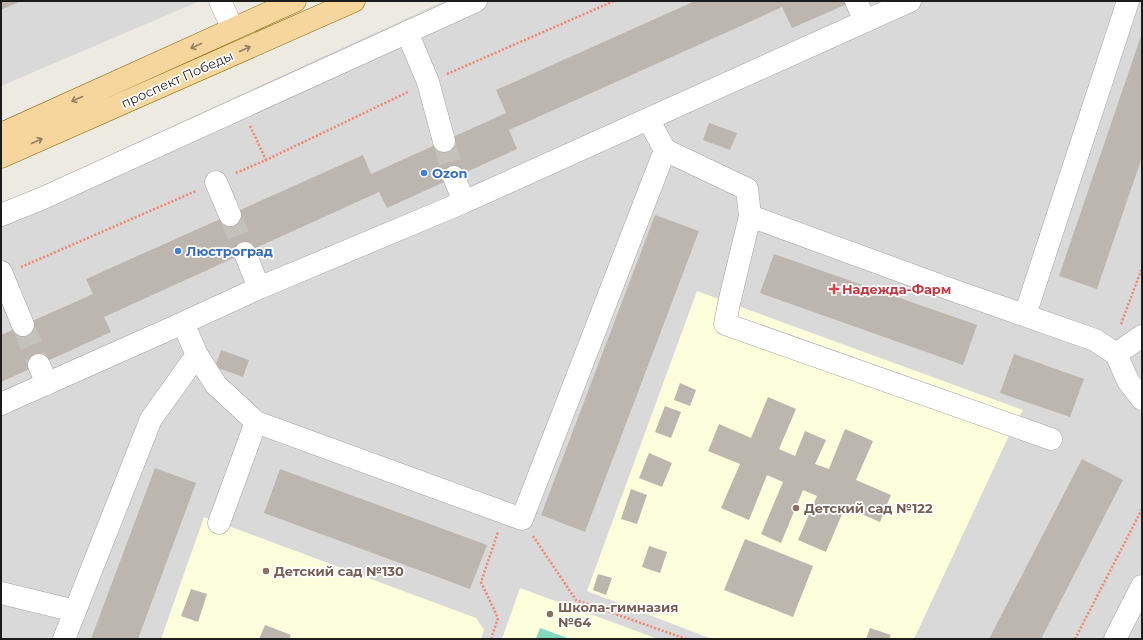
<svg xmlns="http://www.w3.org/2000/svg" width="1143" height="640" viewBox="0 0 1143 640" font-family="Montserrat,sans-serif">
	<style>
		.residential { fill: #dad9d9 }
		.education { fill: #fbfddb }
		.pitch { fill: #83d9be }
		.building { fill: #bdb6af }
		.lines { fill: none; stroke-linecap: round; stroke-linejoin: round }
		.minor-tunnel { stroke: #c3c1ba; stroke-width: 22; stroke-dasharray: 22 11; stroke-linecap: butt }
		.minor-casing { stroke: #a3a3a3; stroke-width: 23 }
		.major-casing { stroke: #8d6a07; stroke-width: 23 }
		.path { stroke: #f2856e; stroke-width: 2.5; stroke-dasharray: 2 2; stroke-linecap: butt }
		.minor { stroke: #fff; stroke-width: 22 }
		.major { stroke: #f7d69e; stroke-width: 22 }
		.oneway { stroke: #948264 }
		.shop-dot { fill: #3f7fe0; stroke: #fff; stroke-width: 1.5 }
		.health-dot { fill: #e0444e; stroke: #fff; stroke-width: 1.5 }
		.education-dot { fill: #8d6e63; stroke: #fff; stroke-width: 1.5 }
		.labels { text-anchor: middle; stroke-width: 3.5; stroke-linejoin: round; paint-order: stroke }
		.street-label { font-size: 13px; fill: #1c1c1c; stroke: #fff }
		.shop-label { font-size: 13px; font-weight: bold; fill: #366cbe; stroke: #fff; text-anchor: start }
		.health-label { font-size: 13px; font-weight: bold; fill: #be3a42; stroke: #fff; text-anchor: start }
		.education-label { font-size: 13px; font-weight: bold; fill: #785e54; stroke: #fff; text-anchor: start }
	</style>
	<rect width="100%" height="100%" fill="#edeae2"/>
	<path class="residential" d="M1 1H200L1 86Z
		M444 1H1142V639H1V205Z"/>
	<path class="education" d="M697 291 1023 410 1014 425 914 639H712L587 591Z
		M204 517 476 618 484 630 481 639H161Z
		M520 588 658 639H502Z"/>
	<path class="pitch" d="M540 628 570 639H536Z"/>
	<path class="building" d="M1 1H21L1 10Z
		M695 1H854L792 28 782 7 743 25 509 130 517 149 387 208 379 192 104 317 111 332 1 382V335L93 294 86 279 363 155 371 174 506 113 496 90Z
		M1142 33V157L1097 289 1059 276Z
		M709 123 737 133 730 150 703 140Z
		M655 215 699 231 585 532 541 515Z
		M774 254 977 325 963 365 760 293Z
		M221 350 249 360 243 377 215 367Z
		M1014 354 1084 379 1070 417 1000 393Z
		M680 383 696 390 690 406 674 400Z
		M768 397 796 409 779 449 795 456 805 431 826 440 815 464 829 469 845 429 873 441 856 480 891 495 880 522 845 507 826 552 798 540 817 496 803 490 781 543 761 534 783 482 767 475 749 520 721 508 740 464 708 451 719 424 751 438Z
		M665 406 681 412 671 438 655 432Z
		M649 453 672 463 662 487 639 478Z
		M1082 459 1123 480 1041 639H989Z
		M155 468 196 483 138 639H91Z
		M280 469 487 545 470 589 264 513Z
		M631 489 647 495 637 524 621 519Z
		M745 539 813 566 793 617 724 590Z
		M649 546 667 552 660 573 642 567Z
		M598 574 612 578 606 595 593 590Z
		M191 589 207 594 198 622 181 616Z
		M265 625 291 635 289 639H259Z
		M870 628 891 635 889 639H866Z"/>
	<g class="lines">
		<path class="minor-tunnel" d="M444 141 454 177
			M230 215 245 253
			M23 325 39 365"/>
		<defs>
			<path id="minor" d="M220 1 233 29
				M856 1 865 21
				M407 32 428 82 444 141
				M648 119 910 1
				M665 150 522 519 256 422 216 385 197 355 183 323 259 288 464 202 648 119 665 150 747 189 750 216 958 292 1095 340 1116 354 1128 381 1142 399
				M454 177 464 202
				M216 182 230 215
				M1 215 43 198 476 1
				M750 216 729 303 725 324 1051 439
				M245 253 259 288
				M1 272 23 325
				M1025 315 1128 1
				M1116 354 1142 336
				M39 365 47 384
				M1 404 183 323
				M219 523 256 422
				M1 593 75 611
				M64 639 151 419 197 355
				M1115 639 1142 586"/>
			<path id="major" d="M1 134 295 1
				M1 157 354 1"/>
		</defs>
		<use href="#minor" class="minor-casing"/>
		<use href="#major" class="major-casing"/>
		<path class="path" d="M447 74 614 1
			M250 126 266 160
			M236 173 266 160 408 92
			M21 267 196 191
			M1121 324 1142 268
			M533 536 576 600 686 639
			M491 639 498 618 481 582 498 532
			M1075 639 1142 509"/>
		<use href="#minor" class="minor"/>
		<use href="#major" class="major"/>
	</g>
	<defs><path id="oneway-shaft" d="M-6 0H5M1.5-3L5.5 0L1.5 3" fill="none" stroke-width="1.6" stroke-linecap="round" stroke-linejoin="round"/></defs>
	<g class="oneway">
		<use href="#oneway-shaft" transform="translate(196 46) rotate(156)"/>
		<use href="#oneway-shaft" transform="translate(245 49) rotate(-24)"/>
		<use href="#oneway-shaft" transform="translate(77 99) rotate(156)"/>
		<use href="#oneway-shaft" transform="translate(37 141) rotate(-24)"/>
	</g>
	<g class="shop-dot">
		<circle cx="424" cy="173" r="4"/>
		<circle cx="178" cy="251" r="4"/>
	</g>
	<path class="health-dot" d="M832 283h4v4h4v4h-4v4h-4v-4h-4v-4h4z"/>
	<g class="education-dot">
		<circle cx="796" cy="508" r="4"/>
		<circle cx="266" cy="571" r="4"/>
		<circle cx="550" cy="614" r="4"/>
	</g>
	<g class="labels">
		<g class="street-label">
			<text transform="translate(177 79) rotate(-24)" y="5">проспект Победы</text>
		</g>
		<g class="shop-label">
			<text x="432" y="178">Ozon</text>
			<text x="186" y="256">Люстроград</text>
		</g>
		<g class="health-label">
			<text x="842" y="294">Надежда-Фарм</text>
		</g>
		<g class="education-label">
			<text x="804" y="513">Детский сад №122</text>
			<text x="274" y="576">Детский сад №130</text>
			<text x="558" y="612">Школа-гимназия<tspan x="558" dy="15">№64</tspan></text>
		</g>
	</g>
	<rect width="1143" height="640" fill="none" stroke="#1c1c1c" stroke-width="4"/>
</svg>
